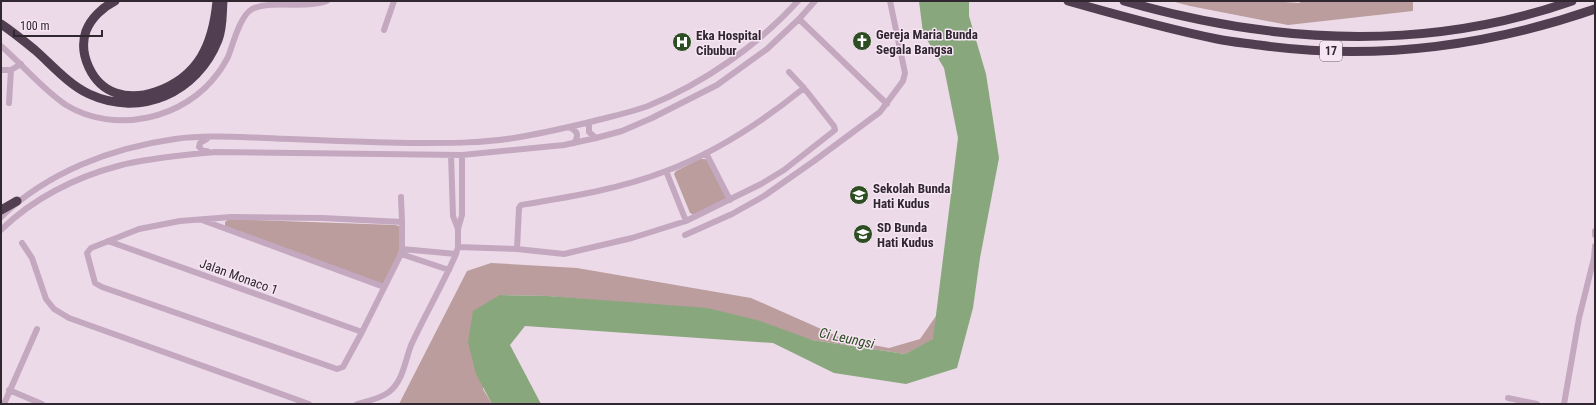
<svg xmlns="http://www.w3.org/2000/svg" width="1596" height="405" viewBox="0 0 1596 405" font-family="'Roboto Condensed',sans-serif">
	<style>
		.green { fill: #ba9d9c }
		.water { fill: #88a77d }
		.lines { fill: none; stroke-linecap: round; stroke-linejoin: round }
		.minor { stroke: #c4a8c0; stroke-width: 6 }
		.highway { stroke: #513f51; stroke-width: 9 }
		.labels { text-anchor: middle; stroke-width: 3; stroke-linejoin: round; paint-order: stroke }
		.shield { fill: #f6e5f2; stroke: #6c606b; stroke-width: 1 }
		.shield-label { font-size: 12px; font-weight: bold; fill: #312731 }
		.poi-label { font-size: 13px; font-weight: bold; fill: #312731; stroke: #f6e5f2; text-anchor: start }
		.street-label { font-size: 13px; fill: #312731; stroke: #f6e5f2 }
		.water-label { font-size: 14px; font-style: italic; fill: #2d4d22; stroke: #f6e5f2 }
	</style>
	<rect width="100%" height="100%" fill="#eddae9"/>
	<path class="green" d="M1171 1H1270L1299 3 1303 1H1413V11L1288 25 1190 6Z
		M700 159H705L709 161 726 195V199L694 215 690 213 674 174 676 171Z
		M229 219 395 225 399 226C409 242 390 269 383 284L225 228V222Z
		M491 263 577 268 751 298 846 340 889 348 920 339 936 316 934 339 905 354 812 340 603 301 548 296 500 295 483 389 492 404H399L467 271Z"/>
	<path class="water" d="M919 1H969V16L986 74 999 158 980 258 973 308 957 368 906 384 834 373 773 343 525 326 510 345 541 404H492L476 374 468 342 473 311 500 295 548 296 707 308 757 320 812 340 905 354 933 339 958 138 944 68 923 33Z"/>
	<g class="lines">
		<path class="minor" d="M799 19 887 104
			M384 30 394 1
			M1 46C23 65 42 89 66 105 115 135 185 119 218 73 222 68 225 62 228 57 233 44 240 16 252 9 270 0 305 9 327 1
			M1 70H11
			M9 103 11 70 21 64
			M589 122V132L596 138
			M569 127C578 131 579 136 574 143
			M207 139 200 143 199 147 203 151H207
			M706 153 730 200
			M451 155 453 216 458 229
			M666 171 686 221
			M401 197 402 222
			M1 217C48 172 111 148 175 139 204 135 235 137 265 138 316 140 368 143 420 143 451 143 483 143 514 138 539 134 565 128 590 122 609 117 629 113 648 106 704 83 757 46 798 1
			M231 217 322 218 402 222V249L401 254 362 332 343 367 337 369 102 287 95 283 87 253 91 248 139 229 180 221Z
			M202 220 384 287
			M1 230C32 199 76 177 118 166 147 158 185 155 215 152L462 155 564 145 596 138 622 131 652 118 717 85 767 49 799 19 815 1
			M1595 231V235
			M685 235 732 214 764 196 814 161 880 112 903 81 905 73 890 1
			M108 241 362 332
			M22 243 32 258 46 299 54 309 69 318 309 404
			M458 247 517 249 564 254 632 238 686 221 761 184 784 170 835 130 834 126 804 88 789 72
			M402 249 456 254
			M517 249 519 208 521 205C570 197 620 189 666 171 717 152 762 122 804 88
			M401 254 449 270
			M9 390 42 404
			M1508 398 1537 404
			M4 404 37 329
			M357 404C367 401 380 399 389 392 404 380 405 359 412 343 426 313 443 284 456 254L458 247V229L462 215V155
			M1564 404 1579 318 1594 258 1595 246"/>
		<path class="highway" d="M115 1C103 7 91 18 86 31 78 54 92 85 116 93 128 97 143 96 155 92 199 77 213 44 217 1
			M1068 1C1117 15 1167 29 1217 39 1231 42 1245 43 1259 45 1374 61 1485 47 1595 9
			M1124 1C1273 44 1424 53 1572 1
			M1 24C13 32 24 41 35 50 52 65 68 84 89 94 141 118 197 93 218 40 223 28 222 14 223 1
			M1 210 17 201"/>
	</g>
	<defs>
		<symbol id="church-disc" viewBox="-11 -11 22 22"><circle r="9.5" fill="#2d4d22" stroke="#f6e5f2"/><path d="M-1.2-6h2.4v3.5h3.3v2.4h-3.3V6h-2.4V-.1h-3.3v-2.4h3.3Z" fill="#fff"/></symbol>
		<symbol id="hospital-disc" viewBox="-11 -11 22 22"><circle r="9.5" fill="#2d4d22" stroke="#f6e5f2"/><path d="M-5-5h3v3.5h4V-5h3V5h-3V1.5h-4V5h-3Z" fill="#fff"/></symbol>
		<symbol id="school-disc" viewBox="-11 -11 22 22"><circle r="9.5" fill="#2d4d22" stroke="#f6e5f2"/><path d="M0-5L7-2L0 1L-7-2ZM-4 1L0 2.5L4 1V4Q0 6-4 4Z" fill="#fff"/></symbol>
	</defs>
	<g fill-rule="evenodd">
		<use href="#church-disc" x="851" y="30" width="22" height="22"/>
		<use href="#hospital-disc" x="671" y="31" width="22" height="22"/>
		<use href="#school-disc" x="848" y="184" width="22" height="22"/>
		<use href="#school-disc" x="852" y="223" width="22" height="22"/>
	</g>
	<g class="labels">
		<rect class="shield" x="1320" y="41" width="22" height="20" rx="3"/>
		<g class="shield-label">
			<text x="1331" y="55">17</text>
		</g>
		<g class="poi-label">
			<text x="876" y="39">Gereja Maria Bunda<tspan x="876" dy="15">Segala Bangsa</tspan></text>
			<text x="696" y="40">Eka Hospital<tspan x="696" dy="15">Cibubur</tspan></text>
			<text x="873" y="193">Sekolah Bunda<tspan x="873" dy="15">Hati Kudus</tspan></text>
			<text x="877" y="232">SD Bunda<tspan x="877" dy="15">Hati Kudus</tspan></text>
		</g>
		<g class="street-label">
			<text transform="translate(239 276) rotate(20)" y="5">Jalan Monaco 1</text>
		</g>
		<g class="water-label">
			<text transform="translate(847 338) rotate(12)" y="5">Ci Leungsi</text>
		</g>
	</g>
	<rect width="1596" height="405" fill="none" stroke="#312731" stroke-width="4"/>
	<path d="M14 30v6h88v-6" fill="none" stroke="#312731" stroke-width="2"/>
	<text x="20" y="30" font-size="12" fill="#312731" stroke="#f6e5f2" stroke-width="3" paint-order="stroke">100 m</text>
</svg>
